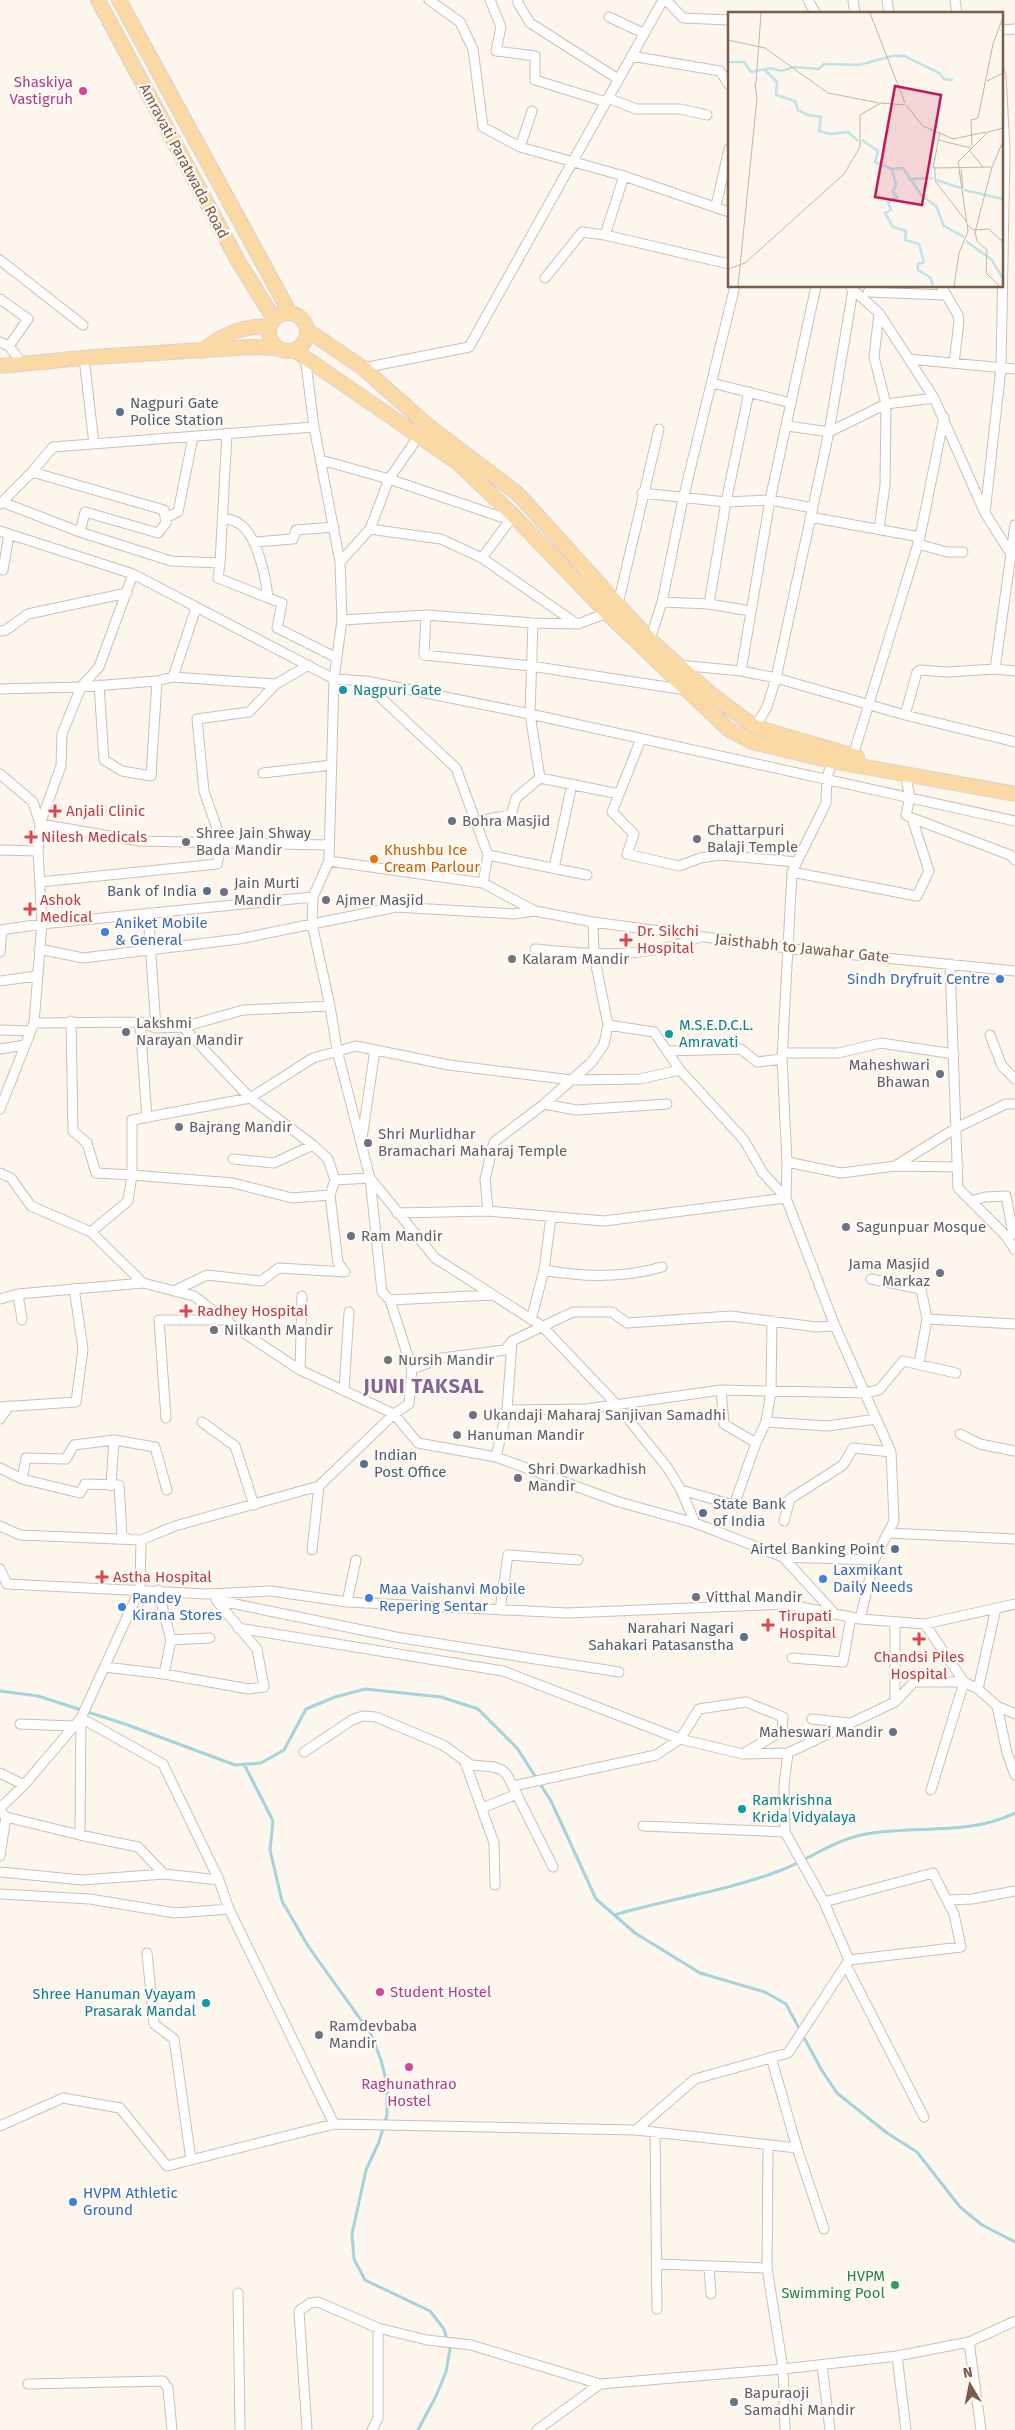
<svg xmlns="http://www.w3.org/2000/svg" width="1015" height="2430" viewBox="0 0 1015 2430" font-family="'Fira Sans',sans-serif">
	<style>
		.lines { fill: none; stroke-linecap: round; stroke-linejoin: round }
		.stream { stroke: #a5d3da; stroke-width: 3 }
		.minor-casing { stroke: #d1beb0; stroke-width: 11 }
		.primary-casing { stroke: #dad1cd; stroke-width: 16 }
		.minor { stroke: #fff; stroke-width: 9 }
		.primary { stroke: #fbd9a5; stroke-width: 14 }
		.hotel-dot { fill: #d1479c; stroke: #fffaf3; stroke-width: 2 }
		.service-dot { fill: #5c6f8a; stroke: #fffaf3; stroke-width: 2 }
		.culture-dot { fill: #0f9aa8; stroke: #fffaf3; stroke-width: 2 }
		.health-dot { fill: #e0444e; stroke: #fffaf3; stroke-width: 2 }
		.worship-dot { fill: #6b7280; stroke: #fffaf3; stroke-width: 2 }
		.food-dot { fill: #e8710a; stroke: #fffaf3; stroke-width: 2 }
		.shop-dot { fill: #3f7fe0; stroke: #fffaf3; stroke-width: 2 }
		.leisure-dot { fill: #2e9e5b; stroke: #fffaf3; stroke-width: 2 }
		.labels { text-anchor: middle; stroke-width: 4.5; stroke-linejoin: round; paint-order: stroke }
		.hotel-label { font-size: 15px; fill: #b23c85; stroke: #fffaf3; text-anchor: end }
		.street-label { font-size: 15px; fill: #7a5c4d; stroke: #fffaf3 }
		.service-label { font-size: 15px; fill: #4e5e75; stroke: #fffaf3; text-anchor: start }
		.culture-label { font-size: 15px; fill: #0d838f; stroke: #fffaf3; text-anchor: start }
		.health-label { font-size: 15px; fill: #be3a42; stroke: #fffaf3; text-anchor: start }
		.worship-label { font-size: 15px; fill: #5b616d; stroke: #fffaf3; text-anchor: start }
		.food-label { font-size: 15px; fill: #c56008; stroke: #fffaf3; text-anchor: start }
		.shop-label { font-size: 15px; fill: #366cbe; stroke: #fffaf3; text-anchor: start }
		.leisure-label { font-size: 15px; fill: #27864d; stroke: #fffaf3; text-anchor: end }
		.district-label { font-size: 20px; font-weight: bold; letter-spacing: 1px; fill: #846695; stroke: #fffaf3 }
		.inset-river { fill: none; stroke: #bfe3e8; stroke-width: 2.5 }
		.inset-road { fill: none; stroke: #c5b3a7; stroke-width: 1 }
		.view { fill: #c2185b; fill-opacity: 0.15; stroke: #c2185b; stroke-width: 2.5 }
		.inset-edge { fill: none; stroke: #7a5c4d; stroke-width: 2.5 }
	</style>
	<rect width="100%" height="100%" fill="#fdf6ec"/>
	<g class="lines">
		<path class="stream" d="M0 1691 38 1696 125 1724 235 1765 261 1763 284 1750 306 1709 335 1697 365 1689 441 1697 478 1709 517 1748 551 1801 596 1899 635 1933 700 1973 765 1992 786 2004 821 2069 837 2093 887 2133 917 2152 960 2207 982 2225 1015 2242
			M244 1764 273 1821 270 1850 282 1901 308 1946 371 2034 381 2060 387 2084V2115L379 2142 366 2170 352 2234 354 2259 365 2280 430 2311 444 2329 450 2349 446 2372 436 2396 418 2430
			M614 1915C668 1899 726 1891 779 1871 809 1860 833 1840 866 1834 917 1825 967 1836 1015 1813"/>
		<defs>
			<path id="minor" d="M429 0 460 22 473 49 483 127 520 147 624 176 729 212
				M490 0 501 27 496 51 535 56V80L606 102
				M518 0V3L530 23 618 79
				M666 0 683 18 729 20
				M808 0 816 14
				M853 0 855 14
				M887 0 889 14
				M955 0 957 14
				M609 17 643 33
				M1001 30 1015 29
				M631 56 720 71 729 85
				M608 98 636 109H680L707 115
				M520 147 532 111
				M716 206 729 149
				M605 235 729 264
				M0 260 83 325
				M545 278 582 232 605 235 624 176
				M941 286 958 315 959 322 954 363
				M851 288 879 313 934 398 985 513 1011 554 1015 556
				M868 292 944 295
				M0 299 28 319 9 346
				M0 342 9 346 22 363
				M84 358 94 444
				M909 359 1015 369
				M363 368 469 347 663 0
				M712 383 791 403
				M788 426 829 432 886 404 934 398
				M227 433 220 563 218 578 268 598
				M321 460 389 479 510 520
				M32 472 164 510 166 523 158 533 85 512 80 532
				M642 493 726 502 770 500 813 508
				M2 502 80 532 171 561 220 563
				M0 504 32 472 53 447 314 427
				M985 513 1001 368 1005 150 1001 75
				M810 517 920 537
				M165 518 178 512 193 437
				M223 518C228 519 234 520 238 523 257 533 266 578 268 598L282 603 277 628 337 658
				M370 529 441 539 482 558 577 624
				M879 529 885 485 886 404 874 357 879 313
				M0 531 133 574 334 679 366 681 530 714 1015 821
				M254 542 293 539 296 530 334 527
				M918 544 947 552H963
				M482 558 513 516
				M340 562 370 529 389 479 421 433
				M3 570 9 534
				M133 574 99 667 81 687 62 734 61 766 40 824 139 841 328 845
				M662 602 709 604 750 611
				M709 604 726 502 749 392
				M426 615 424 655 531 666 686 690
				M342 620 426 615 533 623 578 624 607 613 618 604 659 429
				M533 623 530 714 540 778 619 794
				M0 631 6 630 28 614 127 593
				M650 640 662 602 683 499 735 286
				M679 665 741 671 776 678 905 715 1015 742
				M995 669 1015 525
				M741 671 770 500 816 286
				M173 677 196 608
				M366 681 379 696 456 768 488 855 483 883
				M99 685 104 760 122 771 151 776 157 681
				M0 689 81 687 157 681 173 677 276 684 309 665
				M905 715 917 672 920 670 948 672 995 669 1015 671
				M755 727 767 707 776 678 829 432 853 290
				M641 739 612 812 634 834 627 854 679 866 700 858 719 855 797 862
				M852 759 920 537 944 417
				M263 773 332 765
				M0 774 33 802 40 824 38 851 42 924 34 1023 0 1109
				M912 818 1010 855 1015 860
				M476 821 511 815 516 798 540 778
				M0 850 38 851
				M488 855 587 875
				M329 861 483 883 535 911 593 922 786 948 1015 971
				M554 868 572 784
				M792 872 917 896 929 871 912 818 906 815 910 797 905 774
				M40 882 217 864 222 843 204 791 197 719 249 712 276 684
				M313 897 312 924 330 1006 337 1050 370 1178 382 1292 390 1300 412 1369
				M148 913 156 1028
				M593 922 594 955 608 1025 654 1032 680 1070 744 1140 763 1173 786 1198 835 1326 891 1452 894 1521 874 1560 860 1619
				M0 930 42 924 313 897 329 861 334 679 342 620 340 562 314 427 305 356
				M39 949 83 958 239 939 396 907 513 914 535 911
				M535 949C591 955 648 959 700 937
				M0 952 2 930
				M950 964 958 1188 1006 1236 1015 1250
				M0 981 36 976
				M71 1021 73 1131 87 1143 96 1173 132 1175V1120L250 1098 313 1058 356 1046 449 1065 572 1080 640 1079 680 1070
				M140 1022 147 1118
				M34 1023 140 1022 156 1028 183 1027 250 1098 313 1145 328 1159 335 1180
				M183 1027 243 1010 330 1006
				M0 1030 30 1031
				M990 1035 1002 1066 1015 1079
				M0 1049 25 1045
				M667 1051 741 1049 757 1062 782 1059
				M782 1053H838L881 1043 954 1054
				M544 1104 576 1110 667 1104
				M362 1138 375 1050
				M233 1159 274 1163 313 1145
				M787 1162 841 1173 895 1166 956 1128 1006 1104H1015
				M895 1166 958 1167
				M0 1173 11 1178 31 1206 91 1232 143 1283 194 1296 232 1325 300 1370 394 1414 418 1443 496 1457 619 1502 695 1523 783 1557 834 1613
				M971 1201 985 1197 1006 1196 1013 1234
				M488 1211 485 1179 494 1142 544 1104 592 1062 604 1044 608 1025
				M397 1213 488 1211 604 1221 786 1198 787 1162 782 1059 792 872 826 803 827 778 833 757
				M91 1232 128 1201 132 1175 233 1183 292 1198 330 1195 335 1180 370 1178 435 1258 542 1326 616 1404 667 1467 681 1490 695 1523
				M544 1270C582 1277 624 1278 662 1267
				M871 1279 921 1289 927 1319
				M174 1291 207 1275 261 1281 279 1268 345 1272 338 1263 330 1195
				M18 1294 22 1320
				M0 1299 18 1294 143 1283
				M390 1300 492 1295
				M531 1320 544 1270 551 1217
				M919 1364 927 1319 1015 1324
				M300 1370 302 1296
				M721 1390 724 1424 756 1443 766 1422 828 1426 876 1419
				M344 1391 349 1312
				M0 1407 76 1402 83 1349 74 1288
				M507 1410 512 1341
				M166 1418 159 1320H228
				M0 1419 9 1406
				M202 1422 235 1446 254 1505
				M766 1422 771 1391 772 1321
				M960 1434 980 1444 1014 1451
				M496 1457 507 1410 586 1409 721 1390 865 1393 879 1390 903 1361 956 1373
				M0 1468 22 1479 80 1493 85 1484 119 1485 122 1535 128 1539
				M22 1479 26 1458 66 1459 74 1445 114 1440 155 1447 167 1490
				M111 1486 114 1440
				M681 1490 734 1505 756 1443
				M784 1521 790 1499 843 1465 853 1448 891 1452
				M0 1526 20 1535 141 1540 175 1526 319 1486 394 1414 409 1404 412 1369 442 1358 505 1350 512 1341 573 1312H612L627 1323 731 1316 816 1327 835 1326
				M888 1533 1015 1539
				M312 1550 319 1486
				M783 1557 874 1560
				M0 1569 7 1584 207 1594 271 1591 347 1602 567 1613 786 1604 860 1619 925 1624 1015 1604
				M158 1590 171 1640 164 1674
				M216 1600 396 1637 619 1672
				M347 1602 356 1560
				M500 1610 508 1555 578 1560
				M925 1624 964 1682 978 1689 997 1706 1015 1714
				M238 1628 503 1671 680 1739 743 1754 788 1753 895 1702V1623
				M171 1640 210 1638
				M792 1658 843 1662 851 1617
				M105 1667 164 1674 249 1689 264 1687 257 1649 216 1600
				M978 1689 996 1608
				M895 1702 914 1682H964L931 1790
				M997 1706 1007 1753 1015 1775
				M812 1719 849 1723
				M20 1724 74 1726
				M304 1752 352 1720 363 1716 376 1717 443 1745 471 1765 494 1767 502 1770 507 1775 553 1867
				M465 1762 494 1843 495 1885
				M0 1773 24 1785
				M513 1786 656 1755 680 1739 699 1709 746 1702 783 1717 782 1731 746 1752
				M0 1808 24 1785 81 1718 140 1589 141 1540
				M482 1808 517 1794
				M0 1811 6 1817 80 1835 138 1847 164 1874 219 1880
				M785 1832 784 1785 788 1753
				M80 1835 81 1718 163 1764 219 1880 229 1909 334 2124
				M0 1856 6 1817
				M0 1872 82 1880 164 1874
				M0 1894 90 1899 175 1913 229 1909
				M947 1900 972 1899 1015 1891
				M824 1902 933 1873 954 1914 961 1947 849 1960
				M147 1953 154 2024 174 2039 191 2160
				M847 1967 924 2117
				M771 2057 797 2148 824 2229
				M0 2126 63 2098 120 2108 167 2166 334 2124 636 2130 695 2079 788 2053 849 1960 824 1902 785 1832 643 1826
				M636 2130 797 2148
				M655 2133 657 2309
				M768 2146 767 2268 783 2369 785 2430
				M657 2264 767 2268
				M709 2267 711 2294
				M238 2293 240 2430
				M969 2342 981 2430
				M897 2356 906 2430
				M822 2365 830 2430
				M28 2384 163 2381 168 2388 172 2430
				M307 2430 299 2311 310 2303 318 2302 378 2328 427 2340 471 2345 600 2384
				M372 2430 378 2418V2328
				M537 2430 600 2384 783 2369 897 2356 969 2342 1015 2321"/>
			<path id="primary" d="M98 0 238 261 274 319
				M119 0 290 313
				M269 332a19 19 0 1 1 38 0a19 19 0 1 1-38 0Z
				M307 330 363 368 426 424 518 494 650 640 712 695 755 727 857 757
				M294 350 458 463 513 515 607 613 728 729 752 742 832 761 1015 794
				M202 351C223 334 243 326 270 326
				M0 366 93 357 251 347 278 348"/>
		</defs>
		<use href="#minor" class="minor-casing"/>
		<use href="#primary" class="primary-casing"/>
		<use href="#minor" class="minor"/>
		<use href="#primary" class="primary"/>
	</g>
	<g class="hotel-dot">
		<circle cx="83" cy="91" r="5"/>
		<circle cx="380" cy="1992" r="5"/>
		<circle cx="409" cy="2067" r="5"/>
	</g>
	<g class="service-dot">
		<circle cx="120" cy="412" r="5"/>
		<circle cx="207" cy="891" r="5"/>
		<circle cx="364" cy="1464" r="5"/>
		<circle cx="703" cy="1513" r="5"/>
		<circle cx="895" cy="1549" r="5"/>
		<circle cx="744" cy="1637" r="5"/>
	</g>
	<g class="culture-dot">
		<circle cx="343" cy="690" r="5"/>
		<circle cx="669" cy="1034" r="5"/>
		<circle cx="742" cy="1809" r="5"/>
		<circle cx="206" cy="2003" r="5"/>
	</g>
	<g class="health-dot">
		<path d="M52.5 803.5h5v5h5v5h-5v5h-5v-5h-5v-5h5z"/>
		<path d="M28.5 829.5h5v5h5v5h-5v5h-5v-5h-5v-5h5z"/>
		<path d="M27.5 901.5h5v5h5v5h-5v5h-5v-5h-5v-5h5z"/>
		<path d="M623.5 932.5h5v5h5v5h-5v5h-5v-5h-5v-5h5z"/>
		<path d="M183.5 1303.5h5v5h5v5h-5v5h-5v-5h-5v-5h5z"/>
		<path d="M99.5 1569.5h5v5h5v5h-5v5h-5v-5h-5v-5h5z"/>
		<path d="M765.5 1617.5h5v5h5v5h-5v5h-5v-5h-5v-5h5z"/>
		<path d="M916.5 1631.5h5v5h5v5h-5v5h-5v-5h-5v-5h5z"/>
	</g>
	<g class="worship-dot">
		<circle cx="452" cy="821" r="5"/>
		<circle cx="697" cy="839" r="5"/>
		<circle cx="186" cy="842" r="5"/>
		<circle cx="224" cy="892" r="5"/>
		<circle cx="326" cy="900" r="5"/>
		<circle cx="512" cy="959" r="5"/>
		<circle cx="126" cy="1032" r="5"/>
		<circle cx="940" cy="1074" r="5"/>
		<circle cx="179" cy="1127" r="5"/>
		<circle cx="368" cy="1143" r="5"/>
		<circle cx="846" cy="1227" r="5"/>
		<circle cx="351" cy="1236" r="5"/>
		<circle cx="940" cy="1273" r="5"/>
		<circle cx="214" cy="1330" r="5"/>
		<circle cx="388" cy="1360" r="5"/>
		<circle cx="473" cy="1415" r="5"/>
		<circle cx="457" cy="1435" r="5"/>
		<circle cx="518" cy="1478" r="5"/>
		<circle cx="696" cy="1597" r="5"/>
		<circle cx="893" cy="1732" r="5"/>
		<circle cx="319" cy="2035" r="5"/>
		<circle cx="734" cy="2402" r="5"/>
	</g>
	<circle class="food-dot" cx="374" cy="859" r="5"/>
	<g class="shop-dot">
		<circle cx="105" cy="932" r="5"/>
		<circle cx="1000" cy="979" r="5"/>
		<circle cx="823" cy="1579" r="5"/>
		<circle cx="369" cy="1598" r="5"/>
		<circle cx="122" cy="1607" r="5"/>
		<circle cx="73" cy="2202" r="5"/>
	</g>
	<circle class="leisure-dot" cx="895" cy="2285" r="5"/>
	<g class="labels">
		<g class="hotel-label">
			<text x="73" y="87">Shaskiya<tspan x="73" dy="17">Vastigruh</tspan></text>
			<text x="390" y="1997" text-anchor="start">Student Hostel</text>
			<text x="409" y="2089" text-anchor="middle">Raghunathrao<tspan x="409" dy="17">Hostel</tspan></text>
		</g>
		<g class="street-label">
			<text transform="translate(184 161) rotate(62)" y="5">Amravati Paratwada Road</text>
			<text transform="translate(802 948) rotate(6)" y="5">Jaisthabh to Jawahar Gate</text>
		</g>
		<g class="service-label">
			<text x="130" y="408">Nagpuri Gate<tspan x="130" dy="17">Police Station</tspan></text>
			<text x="197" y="896" text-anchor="end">Bank of India</text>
			<text x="374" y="1460">Indian<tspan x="374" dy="17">Post Office</tspan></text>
			<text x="713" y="1509">State Bank<tspan x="713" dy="17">of India</tspan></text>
			<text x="885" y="1554" text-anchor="end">Airtel Banking Point</text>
			<text x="734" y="1633" text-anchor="end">Narahari Nagari<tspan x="734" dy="17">Sahakari Patasanstha</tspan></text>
		</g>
		<g class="culture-label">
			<text x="353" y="695">Nagpuri Gate</text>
			<text x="679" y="1030">M.S.E.D.C.L.<tspan x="679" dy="17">Amravati</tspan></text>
			<text x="752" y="1805">Ramkrishna<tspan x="752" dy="17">Krida Vidyalaya</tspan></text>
			<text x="196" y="1999" text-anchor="end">Shree Hanuman Vyayam<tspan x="196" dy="17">Prasarak Mandal</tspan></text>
		</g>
		<g class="health-label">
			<text x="66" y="816">Anjali Clinic</text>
			<text x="41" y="842">Nilesh Medicals</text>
			<text x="40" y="905">Ashok<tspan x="40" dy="17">Medical</tspan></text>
			<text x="637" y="936">Dr. Sikchi<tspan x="637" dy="17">Hospital</tspan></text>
			<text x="197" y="1316">Radhey Hospital</text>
			<text x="113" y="1582">Astha Hospital</text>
			<text x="779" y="1621">Tirupati<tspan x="779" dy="17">Hospital</tspan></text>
			<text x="919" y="1662" text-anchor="middle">Chandsi Piles<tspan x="919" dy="17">Hospital</tspan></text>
		</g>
		<g class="worship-label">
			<text x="462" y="826">Bohra Masjid</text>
			<text x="707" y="835">Chattarpuri<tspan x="707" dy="17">Balaji Temple</tspan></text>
			<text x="196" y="838">Shree Jain Shway<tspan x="196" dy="17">Bada Mandir</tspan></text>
			<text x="234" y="888">Jain Murti<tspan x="234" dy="17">Mandir</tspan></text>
			<text x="336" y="905">Ajmer Masjid</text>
			<text x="522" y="964">Kalaram Mandir</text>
			<text x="136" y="1028">Lakshmi<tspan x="136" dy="17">Narayan Mandir</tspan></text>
			<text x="930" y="1070" text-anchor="end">Maheshwari<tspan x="930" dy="17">Bhawan</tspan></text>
			<text x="189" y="1132">Bajrang Mandir</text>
			<text x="378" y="1139">Shri Murlidhar<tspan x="378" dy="17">Bramachari Maharaj Temple</tspan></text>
			<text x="856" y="1232">Sagunpuar Mosque</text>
			<text x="361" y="1241">Ram Mandir</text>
			<text x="930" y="1269" text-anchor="end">Jama Masjid<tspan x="930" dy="17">Markaz</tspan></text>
			<text x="224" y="1335">Nilkanth Mandir</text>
			<text x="398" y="1365">Nursih Mandir</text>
			<text x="483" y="1420">Ukandaji Maharaj Sanjivan Samadhi</text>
			<text x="467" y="1440">Hanuman Mandir</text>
			<text x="528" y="1474">Shri Dwarkadhish<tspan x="528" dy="17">Mandir</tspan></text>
			<text x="706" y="1602">Vitthal Mandir</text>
			<text x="883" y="1737" text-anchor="end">Maheswari Mandir</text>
			<text x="329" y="2031">Ramdevbaba<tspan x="329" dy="17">Mandir</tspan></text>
			<text x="744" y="2398">Bapuraoji<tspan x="744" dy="17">Samadhi Mandir</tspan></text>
		</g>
		<g class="food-label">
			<text x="384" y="855">Khushbu Ice<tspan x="384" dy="17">Cream Parlour</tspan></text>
		</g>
		<g class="shop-label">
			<text x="115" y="928">Aniket Mobile<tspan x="115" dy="17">&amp; General</tspan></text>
			<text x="990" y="984" text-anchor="end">Sindh Dryfruit Centre</text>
			<text x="833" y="1575">Laxmikant<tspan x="833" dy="17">Daily Needs</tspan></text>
			<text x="379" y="1594">Maa Vaishanvi Mobile<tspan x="379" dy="17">Repering Sentar</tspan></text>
			<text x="132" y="1603">Pandey<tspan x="132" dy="17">Kirana Stores</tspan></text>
			<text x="83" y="2198">HVPM Athletic<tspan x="83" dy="17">Ground</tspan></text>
		</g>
		<g class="leisure-label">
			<text x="885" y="2281">HVPM<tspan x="885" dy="17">Swimming Pool</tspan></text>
		</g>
		<g class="district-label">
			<text x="424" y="1393">JUNI TAKSAL</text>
		</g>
	</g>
	<g transform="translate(728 12)">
		<rect width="275" height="275" fill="#fdf6ec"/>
		<path class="inset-river" d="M0 50H16L23 60 42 56 53 59 66 55 91 57 96 52 131 53 164 44H176L211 61 216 67 225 68M36 57 49 70 48 83 67 89 70 98 80 103 93 105 91 119 102 122 120 120 130 129M134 128 150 139 147 150 164 157 175 156 194 184 208 194 216 214 236 225M164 158 168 173 165 180 169 185 160 190 163 198 157 201 165 215 178 219 177 228 191 232 196 250 190 252V258L202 265 205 274M180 167 205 166M208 168 233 176M236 178 275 187M238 229 264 248 275 267"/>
		<path class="inset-road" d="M142 1 177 91M0 28 37 36 100 81 151 91M259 69 275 61M28 71 33 1M178 93 195 114 225 127 258 120M212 120 205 156 264 155 275 129M210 128 243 136M244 134 243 108 250 106 265 32 275 5M242 139 255 155M207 155V169L238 209M264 155 247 220 249 229 259 238 258 261 271 274M233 157 235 176M239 213 246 218 261 217 275 230M0 257 17 251 116 162 132 135V103L153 91 177 93M10 274 29 86 27 71M226 274 231 241 240 219 230 150 260 120 275 116"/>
		<path class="view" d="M167 74 213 83 194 193 147 185Z"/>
		<rect width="275" height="275" class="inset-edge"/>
	</g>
	<g transform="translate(970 2385) rotate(350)" stroke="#fffaf3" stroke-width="4" paint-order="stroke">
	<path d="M0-4L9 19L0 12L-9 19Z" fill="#7a5c4d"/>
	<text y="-8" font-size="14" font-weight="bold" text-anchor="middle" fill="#7a5c4d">N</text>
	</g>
</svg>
